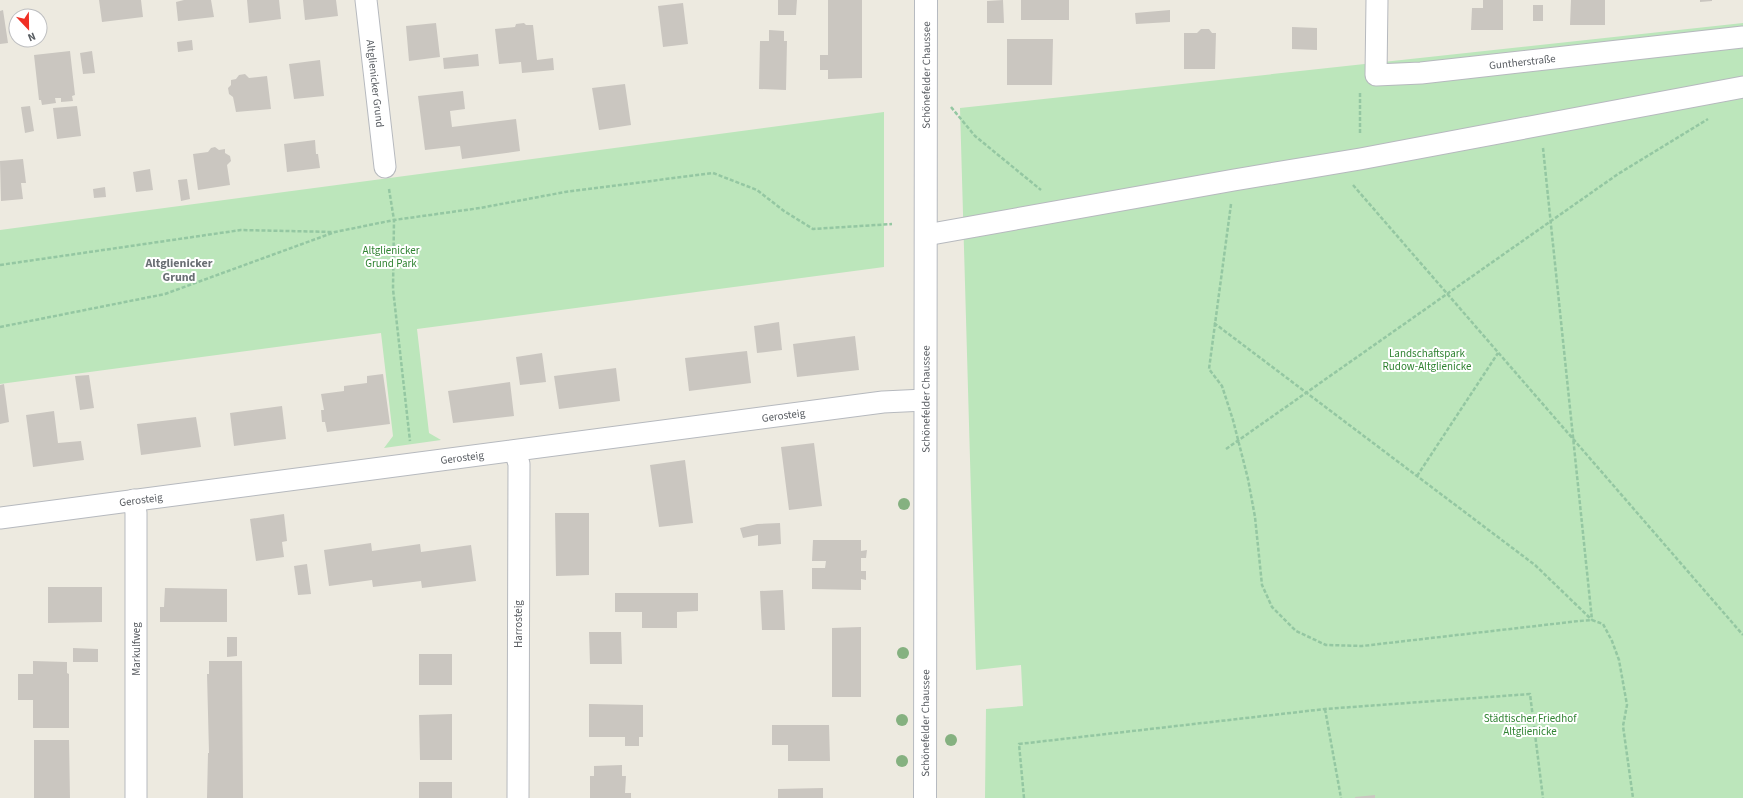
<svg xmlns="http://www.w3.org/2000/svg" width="1743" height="798" viewBox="0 0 1743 798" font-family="'Source Sans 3',sans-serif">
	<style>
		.green { fill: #bce6bb }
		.building { fill: #cac6c0 }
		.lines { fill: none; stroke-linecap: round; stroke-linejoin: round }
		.street-casing { stroke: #b6b9be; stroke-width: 23 }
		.secondary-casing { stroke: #b6bac0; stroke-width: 24 }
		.path { stroke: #94c7a2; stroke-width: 2.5; stroke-dasharray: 4 2; stroke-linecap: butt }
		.street { stroke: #fff; stroke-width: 21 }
		.secondary { stroke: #fff; stroke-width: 22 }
		.tree { fill: #85b180 }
		.labels { text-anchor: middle; stroke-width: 4; stroke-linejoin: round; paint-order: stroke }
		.street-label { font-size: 11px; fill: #595d62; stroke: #fff }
		.park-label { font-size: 11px; fill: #308332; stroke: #fff }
		.neighbourhood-label { font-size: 12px; font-weight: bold; fill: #6a6f74; stroke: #fff }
	</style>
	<rect width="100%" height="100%" fill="#edeae0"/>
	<path class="green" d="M1743 23V798H985L986 709 1023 706 1021 665 976 670 960 108Z
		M884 112V267L417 329 429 433 441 440 384 448 393 436 381 333 0 384V230Z"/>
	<path class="building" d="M99 0H141L143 17 102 22Z
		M184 0H211L214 17 178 21 176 2Z
		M247 0H279L281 19 249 23Z
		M303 0H336L338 16 305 20Z
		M778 0H797L796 15H778Z
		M828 0H862V78L828 79V70H820V55H828Z
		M1003 0 1004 23H987V1Z
		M1021 0H1069V20H1021Z
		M1483 0H1503V30H1471L1472 8H1483Z
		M1571 0H1605V25H1570Z
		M1700 0H1712V1L1700 2Z
		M683 3 688 44 663 47 658 6Z
		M1533 5H1543V21H1533Z
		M3 10 8 43 0 44V11Z
		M1170 10V22L1136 24 1135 13Z
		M436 23 440 57 409 61 406 26Z
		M524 23 526 25H533L537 60 553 58 554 70 522 73 521 62 499 64 495 29 515 27 516 24Z
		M1292 27 1317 28V50L1292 49Z
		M1201 29H1209L1212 33H1216L1215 69H1184V33H1197Z
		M769 30 784 31V41H787L786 90 759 89 760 41H769Z
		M1007 39H1053L1052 85H1007Z
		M192 40 193 50 178 52 177 42Z
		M70 51 75 95 72 96 73 101 61 102V98H55L56 103 42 105 41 100H39L34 55Z
		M92 51 95 73 83 74 80 53Z
		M478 54 479 66 444 69 443 58Z
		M320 60 324 96 294 99 289 64Z
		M245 74 249 78 267 76 271 109 236 112 233 97 229 94 228 88 231 85V80L236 79 239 75Z
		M625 84 631 125 599 130 592 88Z
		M463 91 465 109 450 111 452 127 516 119 520 151 462 159 460 146 425 150 418 96Z
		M30 106 34 131 25 133 21 107Z
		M77 106 81 136 57 139 53 108Z
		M315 140 316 154H318L320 168 287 172 284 144Z
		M215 147 219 150 225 149V153L230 156 231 161 227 165 230 185 198 190 193 154 208 152 211 148Z
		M23 159 26 183H21L23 199 1 201 0 161Z
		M150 169 153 190 136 192 133 172Z
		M187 179 190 199 181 201 178 180Z
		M105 187 106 197 94 198 93 189Z
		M779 322 782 350 757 353 754 326Z
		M855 336 859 370 797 377 793 344Z
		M747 351 751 383 689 391 685 358Z
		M542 353 546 382 520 385 516 357Z
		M616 368 620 401 559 409 554 376Z
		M383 374 390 424 327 432 325 422H322L321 410H324L321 394 344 391V386L367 383V376Z
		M89 375 94 408 80 410 75 376Z
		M510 382 514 416 453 423 448 391Z
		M4 384 9 422 0 424V385Z
		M282 406 286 439 234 446 230 413Z
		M54 411 58 443 81 441 84 460 33 467 26 415Z
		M196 417 201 447 141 455 137 424Z
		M814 443 822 506 789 510 781 447Z
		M685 460 693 523 659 527 650 465Z
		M555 513H589V575L556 576Z
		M284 514 287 541 282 542 284 557 256 561 250 519Z
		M780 523 781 544 758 546V535L743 538 740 528 757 524Z
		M813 540H861V551L867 550 866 558H861V571H866V580L861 579V590L812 589V568H825L826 561H812Z
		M371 543 372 551 420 544 421 552 471 545 476 581 422 588 421 581 373 587 372 580 329 586 324 550Z
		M307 564 311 594 298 595 294 566Z
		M48 587H102V622L48 623Z
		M165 588 227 589V622H160V607H164Z
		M783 590 785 630H762L760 591Z
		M615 593H698V611L677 612V628H642V612H615Z
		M861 627V697H832V628Z
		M589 632H621L622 664H590Z
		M227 637H237V656L227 657Z
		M73 648 98 649V662H73Z
		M419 654H452V685H419Z
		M33 661 67 662V673L69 674V728H33V700H18V674H33Z
		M209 661H242L243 798H207L208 753H209L207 674H209Z
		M589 704 643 705V737H639V746H625V737H589Z
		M452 714V760H420L419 715Z
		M772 725H829L830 761H788V745H772Z
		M34 740H69L70 798H34Z
		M622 765V776H626L625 793H631V798H590V776H594V766Z
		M419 782H452V798H419Z
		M823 788V798H778V789Z
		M1375 795V798H1355V797Z"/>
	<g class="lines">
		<defs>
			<g id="street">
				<path id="s1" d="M366 0 385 167"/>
				<path id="s2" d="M1377 0 1376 75 1421 73 1743 37"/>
				<path d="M926 235 1234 180 1360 159 1743 87"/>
				<path d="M515 451 519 464 518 798"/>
				<path d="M134 500 136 513V798"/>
				<path id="s3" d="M0 518 883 402 925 400"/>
			</g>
			<g id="secondary">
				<path id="s4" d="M925 798 926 0"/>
			</g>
		</defs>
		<use href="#street" class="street-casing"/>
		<use href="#secondary" class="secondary-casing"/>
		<path class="path" d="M1360 93V134
			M951 107 975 136 1041 190
			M1543 148 1592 620
			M1353 185 1743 635
			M389 189 394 220 393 289 410 441
			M1231 204 1209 369 1222 386 1233 420 1248 479 1255 517 1262 585 1272 607 1296 631 1326 645 1362 646 1579 621 1592 620 1603 624 1612 641 1619 660 1627 705 1623 726 1633 798
			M0 265 241 230 333 232
			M1214 323 1535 565 1592 620
			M0 327 165 294 335 232 394 220 480 208 565 192 713 173 757 190 784 211 813 229 892 224
			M1226 449 1618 174 1708 119
			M1417 476 1498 353
			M1325 709 1341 798
			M1024 798 1019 744 1325 709 1530 694 1543 798"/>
		<use href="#street" class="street"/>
		<use href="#secondary" class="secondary"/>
	</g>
	<g class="tree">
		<circle cx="904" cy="504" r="6"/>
		<circle cx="903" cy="653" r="6"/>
		<circle cx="902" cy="720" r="6"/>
		<circle cx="951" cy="740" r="6"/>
		<circle cx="902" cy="761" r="6"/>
	</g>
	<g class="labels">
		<g class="street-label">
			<text dy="4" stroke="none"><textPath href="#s2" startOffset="222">Guntherstraße</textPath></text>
			<text dy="4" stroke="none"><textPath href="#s4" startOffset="723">Schönefelder Chaussee</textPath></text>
			<text dy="4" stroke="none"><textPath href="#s1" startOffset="84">Altglienicker Grund</textPath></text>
			<text dy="4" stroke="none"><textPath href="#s4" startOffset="399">Schönefelder Chaussee</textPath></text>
			<text dy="4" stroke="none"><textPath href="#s3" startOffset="790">Gerosteig</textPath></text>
			<text dy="4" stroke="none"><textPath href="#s3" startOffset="466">Gerosteig</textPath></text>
			<text dy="4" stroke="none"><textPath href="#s3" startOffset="142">Gerosteig</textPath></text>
			<text transform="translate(518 624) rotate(-90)" y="4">Harrosteig</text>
			<text transform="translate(136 649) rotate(-90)" y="4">Markulfweg</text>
			<text dy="4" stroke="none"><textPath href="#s4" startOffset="75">Schönefelder Chaussee</textPath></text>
		</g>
		<g class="park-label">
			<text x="391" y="254">Altglienicker<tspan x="391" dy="13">Grund Park</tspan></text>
			<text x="1427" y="357">Landschaftspark<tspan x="1427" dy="13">Rudow-Altglienicke</tspan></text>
			<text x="1530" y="722">Städtischer Friedhof<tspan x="1530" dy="13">Altglienicke</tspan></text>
		</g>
		<g class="neighbourhood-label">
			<text x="179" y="267">Altglienicker<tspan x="179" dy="14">Grund</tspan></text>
		</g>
	</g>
	<g transform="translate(28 28) rotate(158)"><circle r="19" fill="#ffffff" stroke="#bdbec0"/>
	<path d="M0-3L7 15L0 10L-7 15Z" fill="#f02f24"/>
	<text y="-6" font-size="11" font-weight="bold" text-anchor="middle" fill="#595d62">N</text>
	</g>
</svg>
